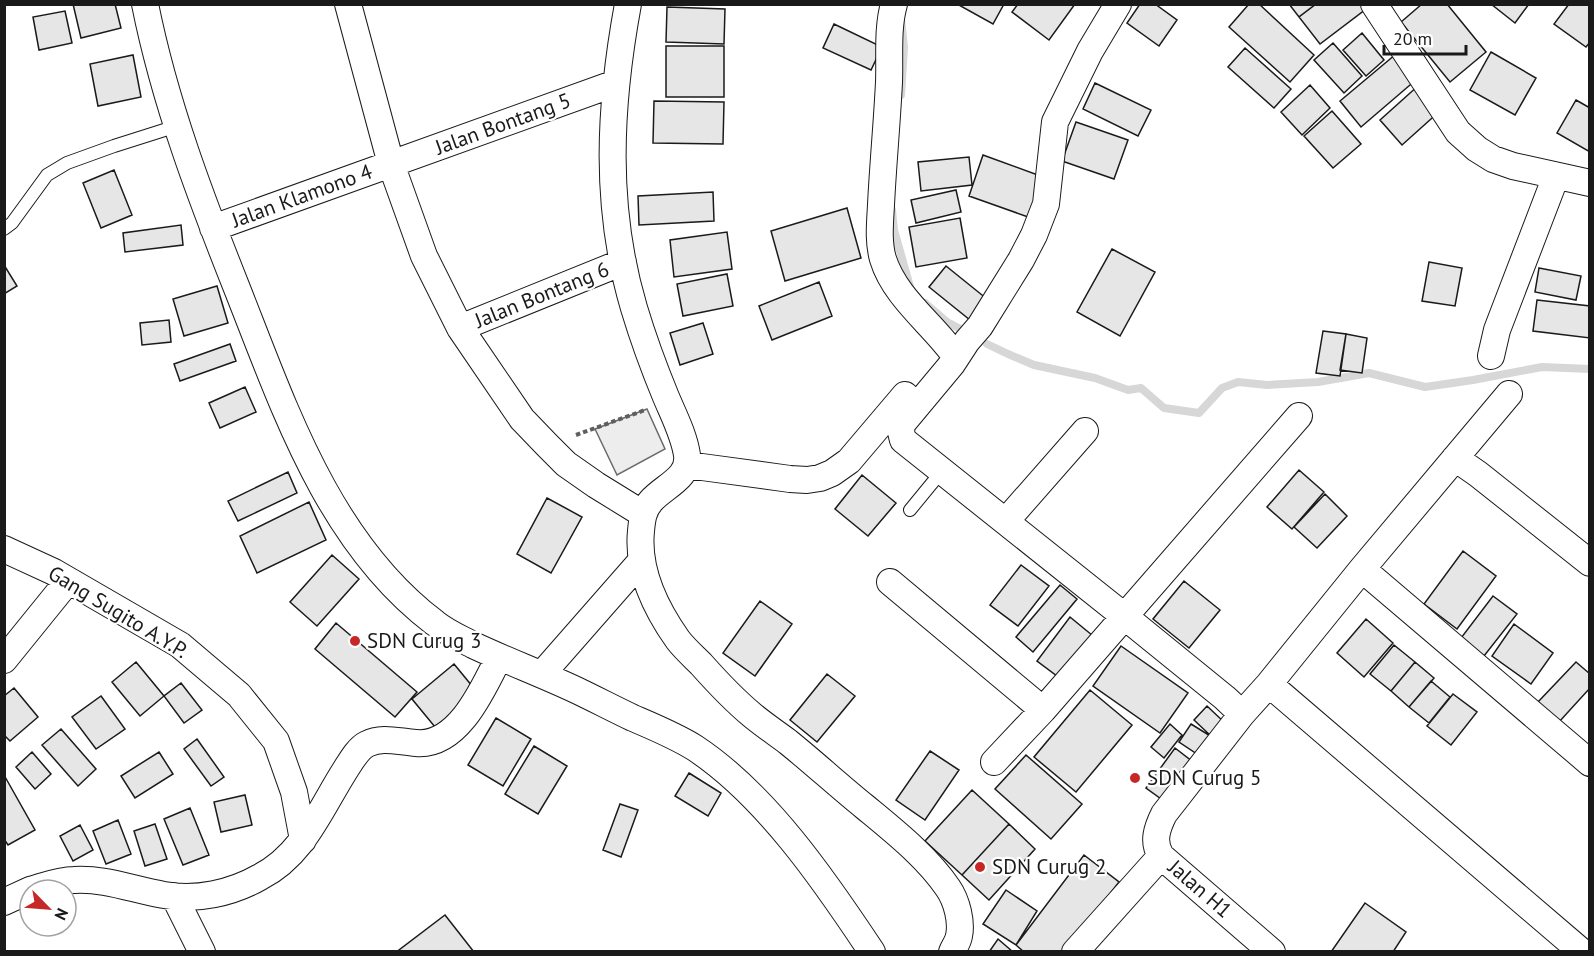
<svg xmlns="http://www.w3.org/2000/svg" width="1594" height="956" viewBox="0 0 1594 956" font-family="'PT Sans',sans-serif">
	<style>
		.built { fill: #ededed; stroke: #6a6a6a; stroke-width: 1.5 }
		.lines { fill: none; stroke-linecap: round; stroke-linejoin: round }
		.stream { stroke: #d7d7d7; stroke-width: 8 }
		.building { fill: #e6e6e6; stroke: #1a1a1a; stroke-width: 1.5 }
		.lane-casing { stroke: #1a1a1a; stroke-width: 14 }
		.street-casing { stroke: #1a1a1a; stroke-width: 28 }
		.path { stroke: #5f5f5f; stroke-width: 4; stroke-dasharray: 4.5 3; stroke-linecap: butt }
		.lane { stroke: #fff; stroke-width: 12 }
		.street { stroke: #fff; stroke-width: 26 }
		.poi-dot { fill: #c62828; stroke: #fff; stroke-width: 2 }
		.labels { text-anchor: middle; stroke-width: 4.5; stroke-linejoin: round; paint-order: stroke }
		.street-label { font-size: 21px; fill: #1a1a1a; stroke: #fff }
		.poi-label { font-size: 21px; fill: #1a1a1a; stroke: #fff; text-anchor: start }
	</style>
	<rect width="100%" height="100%" fill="#fff"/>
	<path class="built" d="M647 409 665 449 617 475 595 429Z"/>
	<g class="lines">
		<path class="stream" d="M901 95 904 47 901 19
			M892 210 894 230 911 290
			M925 303 947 322 968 333
			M987 344 1008 354 1034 365 1095 378 1128 390 1141 388 1164 408 1199 413 1222 388 1238 382 1267 385 1318 382 1369 373 1425 387 1473 380 1542 367 1590 369"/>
	</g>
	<path class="building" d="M73 4H115L121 28 81 38Z
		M957 4H1004L993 24Z
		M1018 4H1075L1049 40 1012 12Z
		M1140 4H1155L1177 20 1159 46 1127 23Z
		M1249 4H1259L1314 55 1290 82 1229 27Z
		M1289 4H1316L1299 17Z
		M1316 4H1362L1366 9 1320 44 1299 17Z
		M1422 4H1447L1486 52 1450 82 1401 22Z
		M1491 4H1529L1515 23Z
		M1569 4H1590V42L1586 47 1554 24Z
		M667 7 725 9 724 44 666 42Z
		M65 11 72 43 39 50 33 17Z
		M834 24 882 47 871 70 823 48Z
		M1362 33 1384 60 1366 76 1343 50Z
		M1333 43 1362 76 1344 93 1314 60Z
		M666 46H724V97H666Z
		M1245 48 1291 89 1274 108 1228 67Z
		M1491 52 1536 78 1515 115 1470 90Z
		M1396 54 1417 79 1361 127 1340 101Z
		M133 55 141 97 98 106 90 64Z
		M1095 83 1151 110 1138 136 1083 109Z
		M1310 85 1330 108 1302 135 1281 112Z
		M1419 85 1441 110 1402 145 1380 120Z
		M1576 100 1590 108V152L1557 133Z
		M654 101 724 102 723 144 653 143Z
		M1332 111 1361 144 1333 168 1304 136Z
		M1076 122 1128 140 1114 179 1062 161Z
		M983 155 1046 178 1031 218 969 196Z
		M969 157 972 185 921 191 918 162Z
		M114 170 132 215 101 228 83 183Z
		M956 190 961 212 916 223 911 200Z
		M713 192 714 221 639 225 638 196Z
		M847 208 861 258 785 281 771 231Z
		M960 218 967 258 916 267 909 227Z
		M181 225 183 245 125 252 123 233Z
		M727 232 732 269 674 277 670 240Z
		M1112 249 1155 272 1120 336 1077 312Z
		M1429 262 1462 268 1455 306 1422 301Z
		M4 265 17 286 4 294Z
		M946 266 987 299 970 320 929 287Z
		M1539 268 1581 276 1576 300 1535 292Z
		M727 274 733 306 683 316 677 284Z
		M819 282 832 316 772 340 759 306Z
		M217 286 228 323 184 336 173 299Z
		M1537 300 1590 306V338L1533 331Z
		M169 320 171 342 142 345 140 323Z
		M703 323 713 354 680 365 670 333Z
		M1323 331 1346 334 1340 376 1316 373Z
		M1346 334 1367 338 1362 373 1340 370Z
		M230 344 236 361 180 381 174 364Z
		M245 387 256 412 220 428 209 403Z
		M1299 470 1324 492 1292 529 1267 507Z
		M288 472 297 493 238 521 228 501Z
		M862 475 896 503 868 536 835 509Z
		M1325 494 1347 516 1317 548 1294 527Z
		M547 498 582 517 551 573 517 554Z
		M309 502 326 540 257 573 240 536Z
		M1463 551 1496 576 1457 629 1424 604Z
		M332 555 359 579 317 626 290 602Z
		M1021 565 1049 586 1018 626 990 605Z
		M1184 581 1220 610 1189 648 1153 619Z
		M1060 585 1077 599 1033 652 1016 637Z
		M1493 596 1517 614 1484 656 1461 638Z
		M760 601 792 624 755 676 723 653Z
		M1070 617 1098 640 1065 682 1037 661Z
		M1366 619 1393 643 1364 677 1337 653Z
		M336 623 417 692 395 717 315 649Z
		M1514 624 1553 653 1531 684 1492 656Z
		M1394 645 1415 662 1391 691 1370 674Z
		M1121 646 1188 693 1160 733 1093 686Z
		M136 662 164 696 140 716 112 682Z
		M1415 662 1434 678 1409 707 1391 691Z
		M1576 662 1590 674V688L1559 722 1538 702Z
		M454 664 477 692 435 727 412 699Z
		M827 674 855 696 817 742 790 720Z
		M1431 681 1450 697 1429 723 1409 707Z
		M181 683 202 710 184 723 164 696Z
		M14 688 38 717 10 741 4 735V696Z
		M1090 690 1132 725 1076 792 1034 757Z
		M1453 694 1477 712 1451 745 1427 726Z
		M101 696 125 729 96 749 72 717Z
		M1207 706 1225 723 1212 737 1194 720Z
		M496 718 531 739 503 786 468 765Z
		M1170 724 1182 735 1164 758 1151 747Z
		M1191 724 1212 737 1200 756 1179 742Z
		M61 729 96 769 78 786 42 745Z
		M197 739 224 777 211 786 184 749Z
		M534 746 567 766 538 814 505 794Z
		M1175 748 1193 762 1164 801 1146 788Z
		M930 751 959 770 925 820 896 800Z
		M32 752 51 774 35 789 16 767Z
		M159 752 173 774 135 798 121 776Z
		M1026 755 1082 804 1051 839 995 789Z
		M689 773 721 793 708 816 675 796Z
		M4 775 35 830 8 845 4 839Z
		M972 790 1009 824 962 875 925 841Z
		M245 795 252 825 221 832 214 802Z
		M620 804 638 810 621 857 603 850Z
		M190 808 209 855 183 865 164 819Z
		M118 820 131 854 106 864 93 831Z
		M155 824 167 859 145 866 134 831Z
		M1009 824 1035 849 989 900 962 875Z
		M80 825 93 850 73 861 60 836Z
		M1084 855 1119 882 1065 952H1024L1016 945Z
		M1006 890 1037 911 1016 945 983 924Z
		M1365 903 1406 932 1393 952H1331Z
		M445 915 474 952H400L399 950Z
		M998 939 1013 952H989Z"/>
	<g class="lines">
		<defs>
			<path id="lane" d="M4 229 12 223 47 175 67 163 114 146 177 126
				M910 510 942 471"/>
			<path id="street" d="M145 4C165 104 201 198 238 291 285 410 329 543 435 623 446 632 460 638 473 645 507 661 542 674 576 690 595 699 614 709 633 718 654 727 676 736 695 748 766 795 825 881 872 952
				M348 4 391 164 424 256 460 328 522 419 547 445 566 464 596 485 643 514
				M628 4C609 107 604 207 634 308 643 338 654 368 666 397 674 416 684 435 687 455 690 478 664 486 651 501 643 510 642 520 641 531 637 570 656 609 678 640 685 649 693 656 701 664 717 682 734 700 752 715 764 725 776 733 788 742 814 763 839 786 865 807 894 831 927 857 948 888 957 901 962 922 959 936 958 942 954 947 952 952
				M894 4C887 29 890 56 889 82 887 123 883 164 881 205 880 223 878 242 883 259 895 298 934 325 956 357
				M1118 4 1090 51 1055 122 1046 204 1034 235 1021 260 980 326 967 341 952 364 902 424 901 432 903 440 1124 616 1225 698 1242 714
				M1374 4 1458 132 1477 149 1493 159 1513 166 1590 183
				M213 228 616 83
				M460 328 623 262
				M1491 356 1497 330 1556 176
				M1455 458 1478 474 1590 563
				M687 465 790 479 807 480 820 478 832 473 849 461 905 395
				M1006 521 1085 431
				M4 549 54 572 180 645 239 695 276 741 294 792 303 840
				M1362 569 1590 763
				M890 582 1043 710
				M4 660 68 581
				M542 674 642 560
				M1269 684 1582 952
				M994 762 1043 710 1299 416
				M30 890C44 886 59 880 74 880 105 878 134 890 164 895 196 901 232 893 260 877 303 855 320 810 344 772 350 763 357 749 367 744 382 736 399 742 416 743 458 747 483 689 499 657
				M174 896 202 952
				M4 902 30 890
				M1075 952 1161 856
				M1272 952 1161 856C1152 842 1157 828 1164 814L1242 714 1269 684 1362 569 1509 394"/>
		</defs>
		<use href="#lane" class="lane-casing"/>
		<use href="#street" class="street-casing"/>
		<path class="path" d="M576 435 645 410"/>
		<use href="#lane" class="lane"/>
		<use href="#street" class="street"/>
	</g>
	<g class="poi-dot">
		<circle cx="355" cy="641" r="6"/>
		<circle cx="1135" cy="778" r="6"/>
		<circle cx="980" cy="867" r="6"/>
	</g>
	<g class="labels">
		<g class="street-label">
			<text transform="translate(503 124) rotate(-20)" y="7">Jalan Bontang 5</text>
			<text transform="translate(302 196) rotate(-20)" y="7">Jalan Klamono 4</text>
			<text transform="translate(542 295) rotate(-22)" y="7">Jalan Bontang 6</text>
			<text transform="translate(118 612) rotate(31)" y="7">Gang Sugito A.Y.P.</text>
			<text transform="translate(1200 889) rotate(41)" y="7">Jalan H1</text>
		</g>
		<g class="poi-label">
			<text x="367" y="648">SDN Curug 3</text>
			<text x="1147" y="785">SDN Curug 5</text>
			<text x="992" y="874">SDN Curug 2</text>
		</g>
	</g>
	<rect width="1594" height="956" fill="none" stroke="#1a1a1a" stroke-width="12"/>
	<g transform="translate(48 908) rotate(115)"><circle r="28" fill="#ffffff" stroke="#a3a3a3" stroke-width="1.5"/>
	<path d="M0-4.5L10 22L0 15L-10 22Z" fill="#c62828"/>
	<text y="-9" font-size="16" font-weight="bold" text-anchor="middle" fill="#1a1a1a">N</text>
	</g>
	<path d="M1384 45v9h82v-9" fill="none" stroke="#1a1a1a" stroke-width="3"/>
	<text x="1393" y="45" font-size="18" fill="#1a1a1a" stroke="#ffffff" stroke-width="4.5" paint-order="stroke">20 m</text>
</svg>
